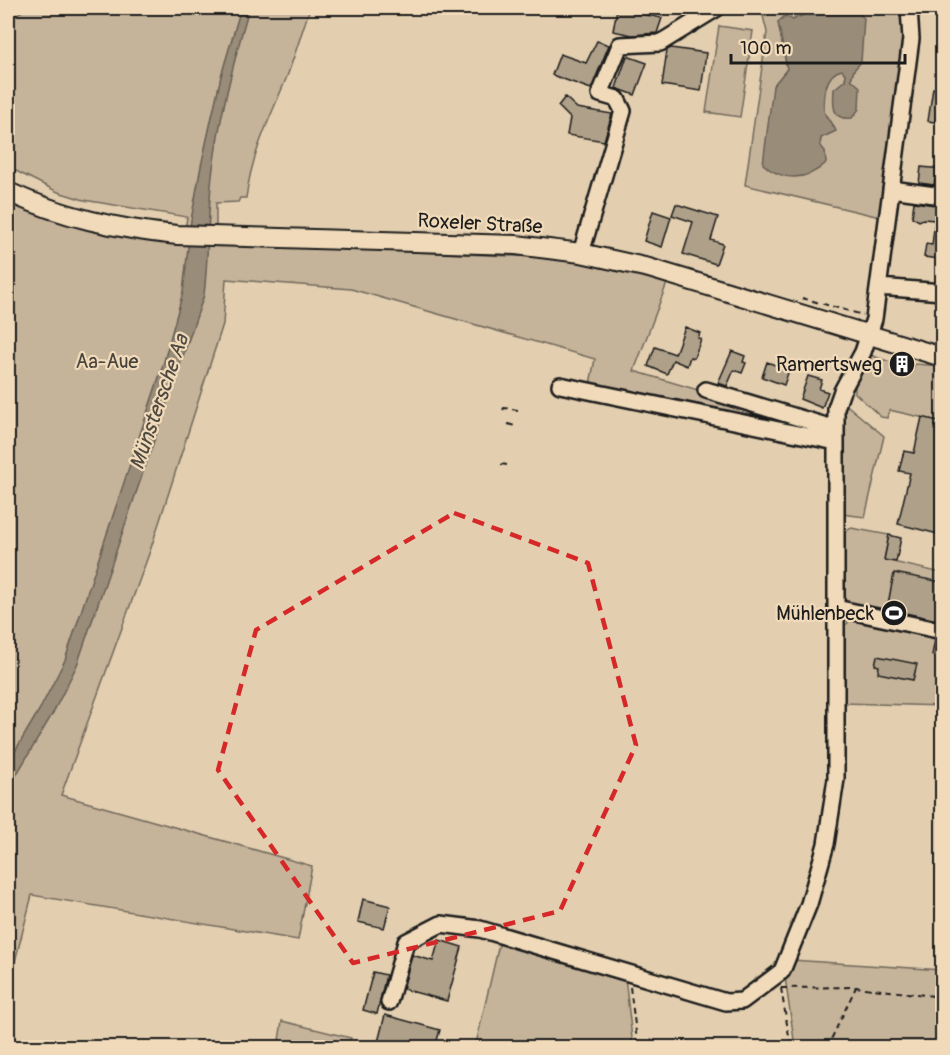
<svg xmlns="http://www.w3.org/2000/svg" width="950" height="1055" viewBox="0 0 950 1055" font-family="Pangolin,sans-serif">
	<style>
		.green { fill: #c6b49a; stroke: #71685b; stroke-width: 1.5; fill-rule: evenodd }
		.water { fill: #998c79; stroke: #675f54; stroke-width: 1.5 }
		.building { fill: #afa089; stroke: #1c1c1c; stroke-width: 1.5 }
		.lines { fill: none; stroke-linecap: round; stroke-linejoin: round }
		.minor-casing { stroke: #1c1c1c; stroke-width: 20 }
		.major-casing { stroke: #1c1c1c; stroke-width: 22 }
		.path { stroke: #1c1c1c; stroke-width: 2; stroke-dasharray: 6 4.5; stroke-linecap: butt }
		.minor { stroke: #f0dab9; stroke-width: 15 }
		.major { stroke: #f0dab9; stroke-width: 18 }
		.marked { fill: none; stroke: #d62828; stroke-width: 4.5; stroke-dasharray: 12 8; stroke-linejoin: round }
		.labels { text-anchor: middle; stroke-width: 4.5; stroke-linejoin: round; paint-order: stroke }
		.street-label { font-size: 20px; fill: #1c1c1c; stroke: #f0dab9 }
		.park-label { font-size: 20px; fill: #46423c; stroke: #f0dab9 }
		.poi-label { font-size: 20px; fill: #1c1c1c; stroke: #f0dab9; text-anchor: end }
		.water-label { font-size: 21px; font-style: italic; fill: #4e4941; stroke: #f0dab9 }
	</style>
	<rect width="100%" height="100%" fill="#e3cfb0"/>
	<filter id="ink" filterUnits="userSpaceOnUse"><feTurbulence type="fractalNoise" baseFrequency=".0167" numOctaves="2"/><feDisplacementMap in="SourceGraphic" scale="12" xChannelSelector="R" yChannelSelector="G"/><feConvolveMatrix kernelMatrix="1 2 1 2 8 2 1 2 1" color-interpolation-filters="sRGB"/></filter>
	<g filter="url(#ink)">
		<path class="green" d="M27 8H310C302 31 295 55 286 79 269 120 252 153 246 198H240L238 202 216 203V244L587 259 667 283 634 371 832 430 831 436 590 384 595 359 351 289 226 279 223 324 150 551 61 795 312 866 298 940 32 895 8 989V200L183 242 187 217 84 200 58 192 8 167V20Z
			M761 8H900L907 43 880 217 745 185 767 32ZM850 10 854 70 851 79 845 80 846 74 842 69C824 74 824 97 824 112L834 126 821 138 820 145 773 86 787 69 778 22 793 20 807 13 831 14Z
			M719 26 753 31 740 117 706 112Z
			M870 355 905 367H914L915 364 942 366V422L889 410 887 418 881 417 855 393V381Z
			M843 402 884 436 865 517 842 514Z
			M851 528 889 535 884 560 942 573V706L844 703 842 627 848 623 842 602 841 534Z
			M500 940 625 977 633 1047 475 1048Z
			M791 960 942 970V1047H795L785 977Z
			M282 1021 351 1038 349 1047H278Z"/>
		<path class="water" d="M241 8H249C234 60 220 114 213 168 207 211 209 253 204 295L77 665 53 713 8 789V763L41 707 65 660 163 365 183 292 191 220 201 166 221 76Z
			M850 10 857 12 864 18 861 62 854 70 851 79 860 87 859 109 852 118C831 121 833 104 834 89L845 80 846 75 842 70C826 73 822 96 824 110 825 119 833 123 836 131L821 138 820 145 825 151 826 163C807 181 782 182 763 164L773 86 787 69 778 22 785 16 793 20C810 9 830 14 850 10Z"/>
		<path class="building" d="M617 9 662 18 657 33 632 35 613 31Z
			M597 41 609 45 591 89 552 75 560 54 586 63Z
			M671 48 706 53 701 91 662 85 667 50Z
			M627 56 647 63 635 95 616 88Z
			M933 88 942 89V123L928 121Z
			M565 97 577 108 612 114 604 141 567 135 570 118 558 106Z
			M921 167 942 169V182L935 180 934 185 919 183Z
			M914 202 942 206 940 259 924 257 926 244 932 245 935 220 923 219 919 221 912 217Z
			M676 204 718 217 711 240 723 244 716 264 683 254 693 222 672 215Z
			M653 211 671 217 662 247 644 241Z
			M685 327 700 333 698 338 701 339 694 358 690 357 687 366 673 360 667 374 648 366 655 347 675 354Z
			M732 351 745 356 743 362 746 363 742 373 734 370 727 386 718 383Z
			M767 362 789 370 784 385 762 377Z
			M808 376 822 380 819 389 828 392 822 408 800 399Z
			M922 417 942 422V535L898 524 910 473 899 471 904 451 914 453Z
			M889 535 901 538 896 562 884 560Z
			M894 573 942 582V621L887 609Z
			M935 640H942V658L932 655Z
			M877 656 917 664 913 680 878 673 879 666 875 665Z
			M363 899 390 906 384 928 358 922Z
			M439 940 462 947 447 1001 403 989 412 955 433 961Z
			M373 972 386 975 377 1014 363 1010Z
			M385 1015 440 1030 435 1047H399L378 1042Z"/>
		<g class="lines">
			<defs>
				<path id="minor" d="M891 189 942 196
					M581 253 623 111 617 99 600 94 620 45 660 43 717 8
					M879 287 942 292
					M560 385 836 442
					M706 390 836 429
					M836 608 942 631
					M389 1002 406 942 441 924 480 929 726 1002 742 1001 782 971 809 904 826 844 836 779V408L842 391 863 352 874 319 911 39 909 8"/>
				<path id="major" d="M8 192C63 217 117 229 177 235L516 245 581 253 649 268 942 357"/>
			</defs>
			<use href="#minor" class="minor-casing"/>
			<use href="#major" class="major-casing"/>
			<path class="path" d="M8 161 11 156
				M802 298 863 315
				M503 410 504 408 518 410
				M508 424 515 426
				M501 464 507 465
				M630 987 638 1048
				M781 988 856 987 942 997
				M781 988 791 1048
				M827 1048 856 987"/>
			<use href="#minor" class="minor"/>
			<use href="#major" class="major"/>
		</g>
	</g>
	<path class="marked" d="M454 513 588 563 636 745 560 911 353 963 218 770 256 630Z"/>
	<defs>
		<symbol id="building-disc" viewBox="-11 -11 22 22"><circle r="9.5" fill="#1c1c1c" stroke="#f0dab9"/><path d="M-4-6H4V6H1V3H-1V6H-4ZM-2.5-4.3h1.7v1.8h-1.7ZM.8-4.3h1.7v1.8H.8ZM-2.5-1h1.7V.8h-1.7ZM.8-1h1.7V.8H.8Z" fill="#fff"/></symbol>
		<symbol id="stadium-disc" viewBox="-11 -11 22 22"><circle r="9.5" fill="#1c1c1c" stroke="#f0dab9"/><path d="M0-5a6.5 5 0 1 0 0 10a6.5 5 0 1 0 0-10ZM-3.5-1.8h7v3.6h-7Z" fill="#fff"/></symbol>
	</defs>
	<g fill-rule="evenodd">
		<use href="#building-disc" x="887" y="349" width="30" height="30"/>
		<use href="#stadium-disc" x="879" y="598" width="30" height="30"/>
	</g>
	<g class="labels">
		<g class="street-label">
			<text transform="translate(480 223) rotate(3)" y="7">Roxeler Straße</text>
		</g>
		<g class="park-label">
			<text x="107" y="368">Aa-Aue</text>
		</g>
		<g class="poi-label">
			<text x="882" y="371">Ramertsweg</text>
			<text x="874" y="620">Mühlenbeck</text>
		</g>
		<g class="water-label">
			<text transform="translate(159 402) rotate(-71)" y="7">Münstersche Aa</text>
		</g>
	</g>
	<rect width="950" height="1055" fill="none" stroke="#f0dab9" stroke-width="30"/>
	<rect x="15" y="15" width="920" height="1025" fill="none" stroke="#1c1c1c" stroke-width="2" filter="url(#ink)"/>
	<path d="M731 54v9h174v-9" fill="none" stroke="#1c1c1c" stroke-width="3"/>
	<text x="740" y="54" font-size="18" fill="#1c1c1c" stroke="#f0dab9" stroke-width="4.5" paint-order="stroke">100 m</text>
</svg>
